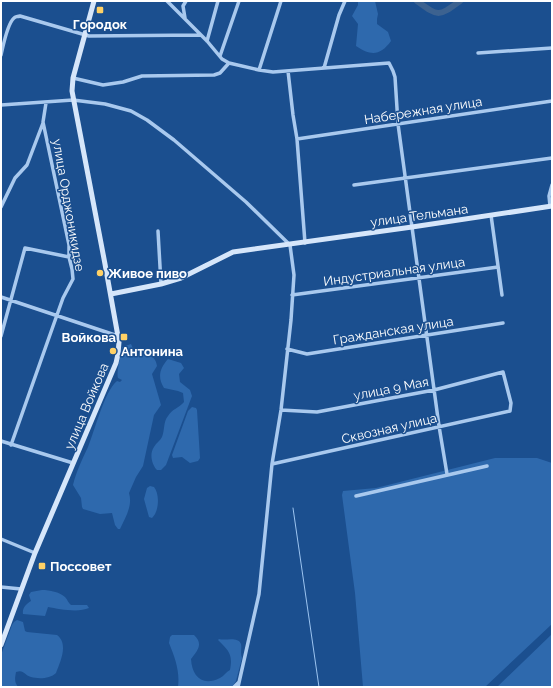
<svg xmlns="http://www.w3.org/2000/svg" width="553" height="688" viewBox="0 0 553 688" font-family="Raleway,sans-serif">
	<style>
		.green { fill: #2e69ad }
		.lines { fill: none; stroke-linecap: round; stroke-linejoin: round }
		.stream { stroke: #9cc4f0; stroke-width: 1 }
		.river { stroke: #3c6290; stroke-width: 6 }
		.street { stroke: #a9c9ee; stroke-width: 3.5 }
		.secondary { stroke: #d6e6fa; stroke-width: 5 }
		.poi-dot { fill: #ffd166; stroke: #1b4f8f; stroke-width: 1.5 }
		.labels { text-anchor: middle; stroke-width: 3; stroke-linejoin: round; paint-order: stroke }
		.poi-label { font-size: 13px; font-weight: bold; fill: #fff; stroke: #1b4f8f; text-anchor: start }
		.street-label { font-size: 13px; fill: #fff; stroke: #1b4f8f }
	</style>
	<rect width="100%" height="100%" fill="#1b4f8f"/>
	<path class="green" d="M358 1H375L378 14 377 19V24L388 32 391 41C380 56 371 56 356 46L358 24 352 16 358 5Z
		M131 344 135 353C145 357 155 352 157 366L152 374 161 405 154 415 143 466 136 477 129 493C133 506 125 518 120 529H118L115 525 112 513 100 514 83 509 82 507 81 498 73 485C76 472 82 460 88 447 95 430 104 392 117 381L120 382 122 380 118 378C116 373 121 354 122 347Z
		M168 359 181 363 184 368 179 374 180 382 190 390 192 396 166 465 161 470H157C152 465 149 454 154 447 156 443 160 441 162 437 165 430 163 422 168 416 172 409 179 408 184 402L183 393 178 391 164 388C157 377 160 368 168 359Z
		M192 407 196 408 197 410 200 458 198 461 190 463 182 457 173 458 172 455 188 411Z
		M495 458H537L552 463V624L485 687H363L355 593 342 495 343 491 376 488Z
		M150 486 154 487C160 494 159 512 152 518L149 517 144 499 147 488Z
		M42 590C50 590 59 592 65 597 68 600 68 603 71 605H87L89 608C78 613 59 609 48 607L45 616 23 614C22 608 26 604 31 601L29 595 31 592Z
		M17 620 23 622 25 631 27 632 57 635C69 644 60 662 56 673 50 679 38 679 31 677 24 675 24 669 16 672 15 678 14 682 18 687H1V655L12 625 14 622Z
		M552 634V687H497Z
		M172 635H194C204 644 197 651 191 659 192 676 202 687 220 678 224 676 226 672 230 670 233 654 229 651 218 640L219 639C225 641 238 636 241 644 242 648 240 653 242 658L236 681 232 687H178C180 671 175 658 169 643L170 637Z"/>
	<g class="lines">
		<path class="stream" d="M293 508 319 687"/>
		<path class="river" d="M417 1C439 17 438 17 460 1"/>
		<path class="street" d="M167 1 207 41 222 59 229 63 259 70 273 72 389 63 393 71 395 77 398 124 439 426 447 474
			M185 18 183 6 186 1
			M207 41 218 1
			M478 53 552 48
			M1 55C3 47 7 24 14 18 16 16 17 17 20 16L89 36 201 35
			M220 56 239 1
			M324 68 339 15 345 1
			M259 70 281 1
			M288 71 293 115 297 139 305 243
			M73 78 103 85 123 82 142 76 214 75 220 73 229 63
			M1 105 73 100 105 104 131 111 147 120 174 140 246 202 290 245 294 275 291 320 281 410 272 464 259 594 238 687
			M297 139 552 101
			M354 185 552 158
			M550 206 549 196 552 185
			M1 207 15 178 27 165 43 123
			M491 215 502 295
			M158 231 161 284
			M292 295 498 267
			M1 297 118 336
			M1 336 25 248 69 257
			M287 349 307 354 503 323
			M1 441 73 463
			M11 445 63 298 73 279 72 269 69 257V245L43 122 46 103
			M272 464 510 411 511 403 503 372 434 390 317 412 281 410
			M356 496 487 466
			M1 539 35 553
			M1 587 21 589
			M234 687 239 682"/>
		<path class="secondary" d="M111 294 161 284 181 278 233 252 412 227 552 206
			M1 645 35 553 116 363 118 354 119 342 105 264 72 91 73 78 94 1"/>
	</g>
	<g class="poi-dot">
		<rect x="96" y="6" width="8" height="8" rx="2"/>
		<circle cx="100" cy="273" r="4"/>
		<rect x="120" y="333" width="8" height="8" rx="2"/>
		<circle cx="113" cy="351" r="4"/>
		<rect x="38" y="562" width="8" height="8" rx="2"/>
	</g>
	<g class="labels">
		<g class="poi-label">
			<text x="100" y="29" text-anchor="middle">Городок</text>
			<text x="108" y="278">Живое пиво</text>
			<text x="116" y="342" text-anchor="end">Войкова</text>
			<text x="121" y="356">Антонина</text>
			<text x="50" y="571">Поссовет</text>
		</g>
		<g class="street-label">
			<text transform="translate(423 110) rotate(-9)" y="5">Набережная улица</text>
			<text transform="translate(69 205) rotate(80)" y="5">улица Орджоникидзе</text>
			<text transform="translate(419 215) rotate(-8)" y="5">улица Тельмана</text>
			<text transform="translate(394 271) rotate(-8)" y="5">Индустриальная улица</text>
			<text transform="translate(393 330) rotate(-9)" y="5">Гражданская улица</text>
			<text transform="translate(391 388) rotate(-11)" y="5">улица 9 Мая</text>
			<text transform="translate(86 406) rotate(-67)" y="5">улица Войкова</text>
			<text transform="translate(389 428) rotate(-13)" y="5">Сквозная улица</text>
		</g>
	</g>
	<rect width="553" height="688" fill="none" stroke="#ffffff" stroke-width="4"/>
</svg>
